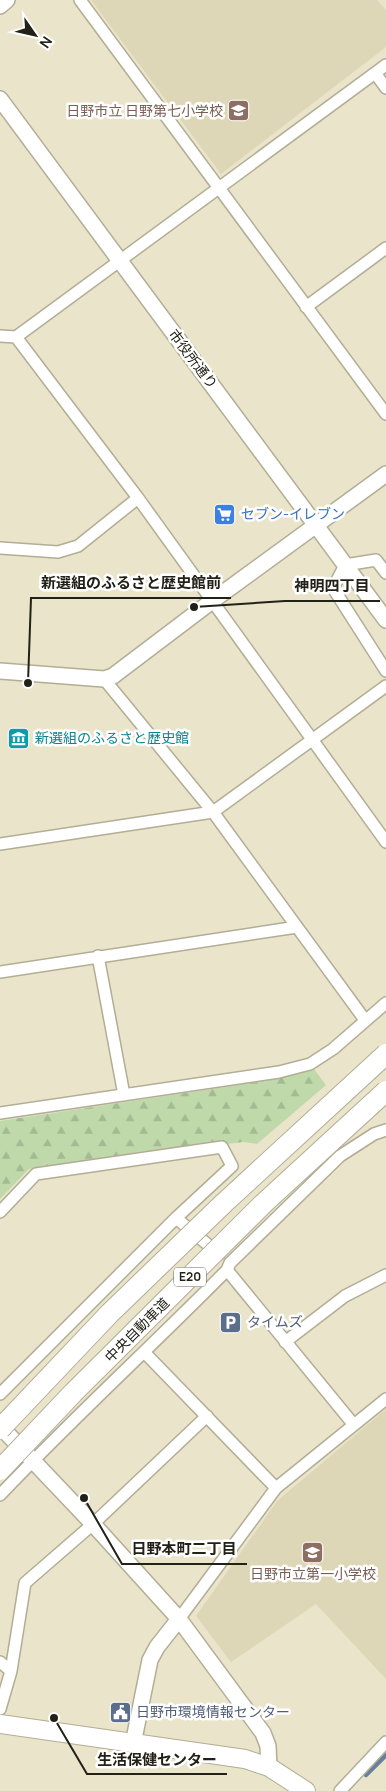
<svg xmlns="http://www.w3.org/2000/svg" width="386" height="1791" viewBox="0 0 386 1791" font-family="Manrope,'Noto Sans JP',sans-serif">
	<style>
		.built { fill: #ded7b7 }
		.forest { fill: url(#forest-firs) }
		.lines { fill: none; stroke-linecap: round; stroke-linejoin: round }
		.stream { stroke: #688099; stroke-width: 4.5 }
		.street-casing { stroke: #b2ad95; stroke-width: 14 }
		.secondary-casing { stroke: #b2ad95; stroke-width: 18 }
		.primary-casing { stroke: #b2ad95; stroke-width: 20 }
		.street { stroke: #fff; stroke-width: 11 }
		.secondary { stroke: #fff; stroke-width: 15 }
		.primary { stroke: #fff; stroke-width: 18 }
		.highway-bridge-casing { stroke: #b2ad95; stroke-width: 22; stroke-linecap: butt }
		.highway-bridge { stroke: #fff; stroke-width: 20 }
		.labels { text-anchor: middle; stroke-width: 5; stroke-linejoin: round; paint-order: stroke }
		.shield { fill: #fff; stroke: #64645d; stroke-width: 1 }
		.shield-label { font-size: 12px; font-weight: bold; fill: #222117 }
		.education-label { font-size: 14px; fill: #785e54; stroke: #fff; text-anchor: end }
		.street-label { font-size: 14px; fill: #222117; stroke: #fff }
		.shop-label { font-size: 14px; fill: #366cbe; stroke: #fff; text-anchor: start }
		.culture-label { font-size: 14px; fill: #0d838f; stroke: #fff; text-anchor: start }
		.service-label { font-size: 14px; fill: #4e5e75; stroke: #fff; text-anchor: start }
		.leader { fill: none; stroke: #222117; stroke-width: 2 }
		.callout-dot { fill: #222117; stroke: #fff; stroke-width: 2 }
		.callout-label { font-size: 15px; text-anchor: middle; font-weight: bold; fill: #222117; stroke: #fff; stroke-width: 5; stroke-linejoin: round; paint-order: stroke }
	</style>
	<defs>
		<pattern id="forest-firs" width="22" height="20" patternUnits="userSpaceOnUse" patternTransform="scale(1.25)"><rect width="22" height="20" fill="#bfd9ab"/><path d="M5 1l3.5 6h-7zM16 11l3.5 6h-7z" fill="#a4ba92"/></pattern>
	</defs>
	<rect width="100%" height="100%" fill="#e9e4ca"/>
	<path class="built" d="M91 0H377L386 10V47L221 174Z
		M386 1409V1679L316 1604 231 1662 196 1616 277 1501Z"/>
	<path class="forest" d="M314 1069 326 1085 257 1144 243 1142 29 1169 0 1199V1121L258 1082Z"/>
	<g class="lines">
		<path class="stream" d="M366 1775 386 1755"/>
		<defs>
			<path id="street" d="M80 0 386 414
				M375 73 386 88
				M306 307 386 248
				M0 336 16 337 386 65
				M16 337 138 498 386 842
				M0 548 58 552 78 546 138 498
				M386 573 376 560 345 565 333 588 386 671
				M104 679 213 812 365 1020
				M0 844 213 812 386 686
				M98 956 124 1095
				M0 972 297 927
				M0 1113 279 1072 310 1064 333 1049 386 1003
				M0 1212 36 1174 222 1147 232 1166 176 1218 0 1394
				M176 1218 219 1254
				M227 1270 354 1425
				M285 1342 345 1296 386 1275
				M145 1353 276 1488
				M0 1495C73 1418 152 1346 227 1270L230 1263 340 1156 374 1134 386 1130
				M179 1619 276 1488 386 1399
				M0 1662 11 1671
				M0 1709 11 1671 25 1583 93 1524 207 1416
				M340 1791 386 1742"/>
			<path id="secondary" d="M0 6 7 0
				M0 99 386 620
				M0 671 104 679 113 676 212 601 386 474
				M0 1426 93 1524 179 1619 263 1733 268 1746 269 1767
				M133 1744 150 1660 157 1647 179 1619"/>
			<path id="primary" d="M0 1724 245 1759 269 1767 306 1791"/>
		</defs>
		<use href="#street" class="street-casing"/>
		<use href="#secondary" class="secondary-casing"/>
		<use href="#primary" class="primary-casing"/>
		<use href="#street" class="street"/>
		<use href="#secondary" class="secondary"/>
		<use href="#primary" class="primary"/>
		<defs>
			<path id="highway-bridge" d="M0 1429 110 1313 224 1203 386 1054
				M0 1470 73 1393 264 1203 386 1091"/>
		</defs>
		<use href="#highway-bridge" class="highway-bridge-casing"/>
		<use href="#highway-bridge" class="highway-bridge"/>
	</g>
	<defs>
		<symbol id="school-square" viewBox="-11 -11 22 22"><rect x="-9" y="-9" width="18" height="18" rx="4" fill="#8d6e63" stroke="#fff"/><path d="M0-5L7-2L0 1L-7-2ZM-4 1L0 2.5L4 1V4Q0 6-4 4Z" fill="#fff"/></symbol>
		<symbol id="supermarket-square" viewBox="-11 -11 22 22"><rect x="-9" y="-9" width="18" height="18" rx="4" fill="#3f7fe0" stroke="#fff"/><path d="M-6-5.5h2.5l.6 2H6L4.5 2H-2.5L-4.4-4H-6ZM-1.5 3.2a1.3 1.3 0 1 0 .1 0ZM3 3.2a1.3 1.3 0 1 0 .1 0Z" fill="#fff"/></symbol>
		<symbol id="museum-square" viewBox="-11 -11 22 22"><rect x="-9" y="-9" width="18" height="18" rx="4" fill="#0f9aa8" stroke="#fff"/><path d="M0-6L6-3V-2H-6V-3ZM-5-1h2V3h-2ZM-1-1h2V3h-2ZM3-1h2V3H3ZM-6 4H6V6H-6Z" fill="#fff"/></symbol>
		<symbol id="parking-square" viewBox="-11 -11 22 22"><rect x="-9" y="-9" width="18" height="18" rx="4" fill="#5c6f8a" stroke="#fff"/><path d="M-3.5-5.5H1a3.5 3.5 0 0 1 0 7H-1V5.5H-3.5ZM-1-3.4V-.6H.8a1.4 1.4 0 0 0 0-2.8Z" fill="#fff"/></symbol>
		<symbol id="civic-square" viewBox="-11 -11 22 22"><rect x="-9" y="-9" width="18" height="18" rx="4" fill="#5c6f8a" stroke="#fff"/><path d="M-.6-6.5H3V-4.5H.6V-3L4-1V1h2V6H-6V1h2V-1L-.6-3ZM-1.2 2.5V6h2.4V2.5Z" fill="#fff"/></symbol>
	</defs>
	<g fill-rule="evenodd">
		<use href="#school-square" x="226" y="98" width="25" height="25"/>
		<use href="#supermarket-square" x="212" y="502" width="25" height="25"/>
		<use href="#museum-square" x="6" y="726" width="25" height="25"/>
		<use href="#parking-square" x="218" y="1310" width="25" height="25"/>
		<use href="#school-square" x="300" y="1540" width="25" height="25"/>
		<use href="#civic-square" x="108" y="1700" width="25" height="25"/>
	</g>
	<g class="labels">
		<rect class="shield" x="174" y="1267.5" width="32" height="19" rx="4"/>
		<g class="shield-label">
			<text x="190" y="1281">E20</text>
		</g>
		<g class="education-label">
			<text x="223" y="116">日野市立 日野第七小学校</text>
			<text x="313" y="1579" text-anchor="middle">日野市立第一小学校</text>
		</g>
		<g class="street-label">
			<text transform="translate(193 359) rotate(53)" y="5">市役所通り</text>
			<text transform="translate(137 1330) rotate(-45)" y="5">中央自動車道</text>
		</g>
		<g class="shop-label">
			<text x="241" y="519">セブン-イレブン</text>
		</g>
		<g class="culture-label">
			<text x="35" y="743">新選組のふるさと歴史館</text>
		</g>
		<g class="service-label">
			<text x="247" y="1327">タイムズ</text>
			<text x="136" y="1717">日野市環境情報センター</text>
		</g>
	</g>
	<path class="leader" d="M28 683L31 598H231M194 607L285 601H380M84 1498L122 1564H247M54 1718L87 1774H227"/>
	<g class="callout-dot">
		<circle cx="28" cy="683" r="5"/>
		<circle cx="194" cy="607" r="5"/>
		<circle cx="84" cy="1498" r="5"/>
		<circle cx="54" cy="1718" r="5"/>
	</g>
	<g class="callout-label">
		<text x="131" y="588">新選組のふるさと歴史館前</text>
		<text x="332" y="591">神明四丁目</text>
		<text x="184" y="1554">日野本町二丁目</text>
		<text x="157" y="1765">生活保健センター</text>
	</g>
	<g transform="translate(35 35) rotate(124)" stroke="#ffffff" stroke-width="4" paint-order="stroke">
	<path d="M0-4L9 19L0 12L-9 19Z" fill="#222117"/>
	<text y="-8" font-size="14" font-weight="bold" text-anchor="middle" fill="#222117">N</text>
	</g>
</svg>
